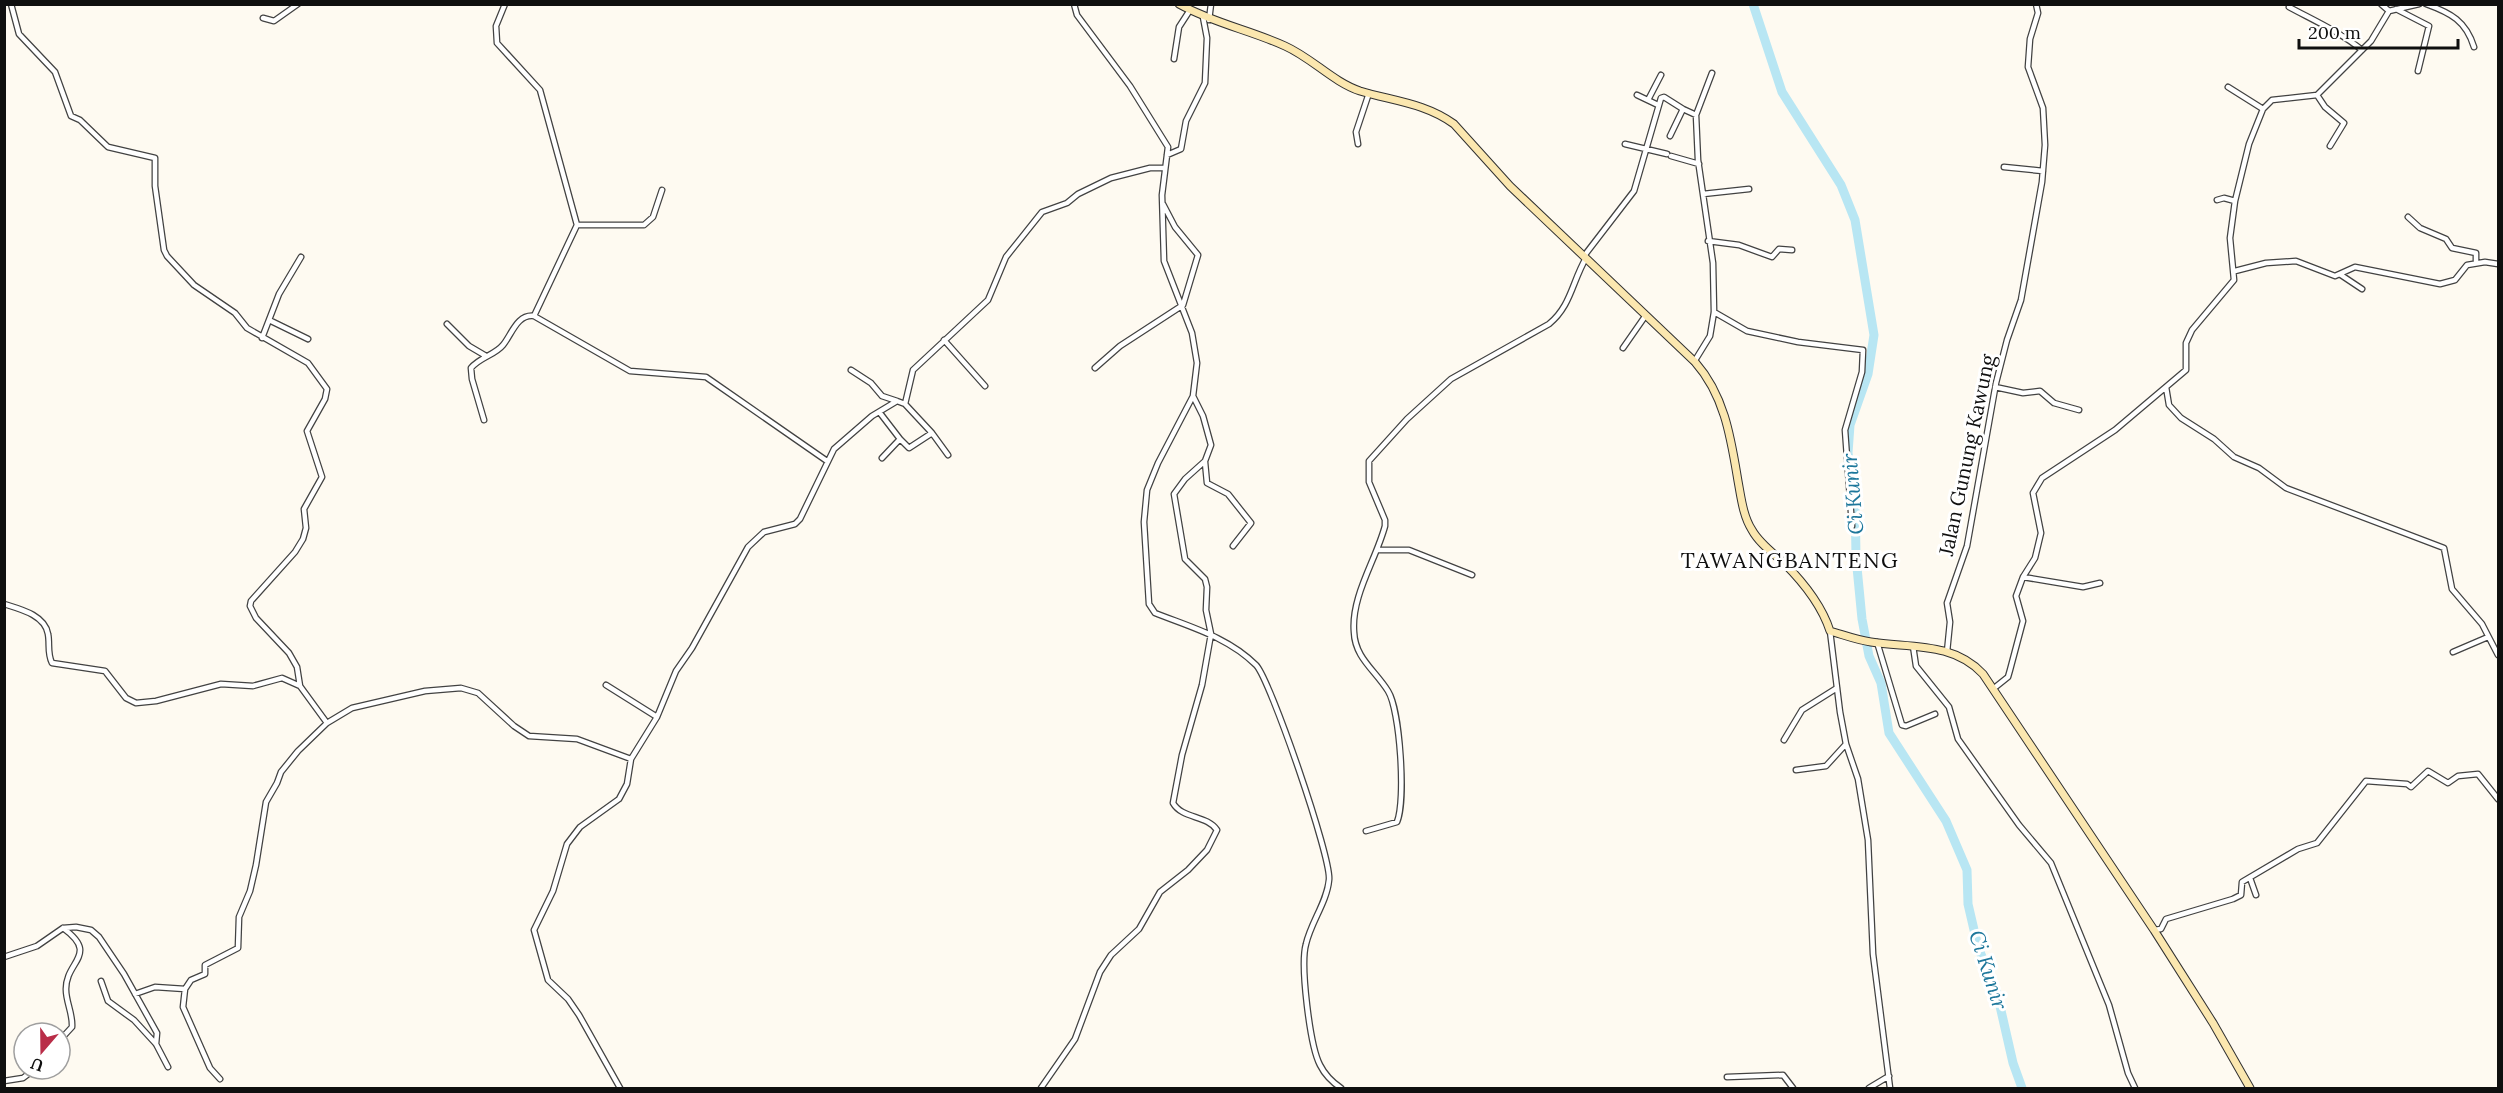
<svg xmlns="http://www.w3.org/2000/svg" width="2503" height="1093" viewBox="0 0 2503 1093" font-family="Lora,serif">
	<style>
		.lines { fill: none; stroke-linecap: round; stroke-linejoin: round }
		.river { stroke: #b8e6f3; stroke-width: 9 }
		.street-casing { stroke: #424242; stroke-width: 7 }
		.secondary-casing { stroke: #313131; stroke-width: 9 }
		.street { stroke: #fff; stroke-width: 4.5 }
		.secondary { stroke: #fbe7af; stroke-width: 7 }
		.labels { text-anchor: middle; stroke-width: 6; stroke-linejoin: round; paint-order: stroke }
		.street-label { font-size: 20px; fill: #0f0f0f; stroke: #fff }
		.water-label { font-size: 21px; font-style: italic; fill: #1d779b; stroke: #fff }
		.quarter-label { font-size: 22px; letter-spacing: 1.5px; fill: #0f0f0f; stroke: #fff }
	</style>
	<rect width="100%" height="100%" fill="#fefaf1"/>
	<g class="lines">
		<path class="river" d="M1753 4 1782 92 1841 185 1855 220 1874 335 1868 374 1850 425 1848 453 1855 494 1856 557 1862 619 1869 656 1881 683 1889 733 1946 821 1967 870 1968 904 1978 947 1997 993 2013 1063 2022 1088"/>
		<defs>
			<path id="street" d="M11 4 19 34 55 72 71 116 80 120 108 147 155 158V186L164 250 167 256 194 285 235 313 247 328 308 363 327 389 325 399 307 431 322 477 304 509 306 528 303 539 295 552 251 601 250 606 256 618 289 653 297 667 300 686 327 723
				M505 4 496 26 497 43 540 90 577 225 534 316
				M2381 4 2389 11
				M2426 4C2451 13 2466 21 2474 47
				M2289 7C2315 21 2340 32 2362 50
				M2396 9 2429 26 2418 71
				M263 18 274 21 298 4
				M1209 20 1211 4
				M1174 59 1179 27 1190 10
				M2228 87 2263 109
				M1637 95 1658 105
				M2317 95 2325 107 2344 123 2330 146
				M1648 100 1661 75
				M1670 136 1683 109 1696 115
				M1358 144 1356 132 1369 93
				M1625 144 1667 154
				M1167 155 1181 149 1186 121 1205 83 1207 38 1203 17
				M1671 156 1699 164
				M2004 167 2043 171
				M1703 194 1749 189
				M2217 200 2224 198 2235 201
				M2408 217 2420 228 2446 239 2452 248 2476 253V263
				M577 225H644L653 217 662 190
				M1708 241 1739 245 1772 257 1779 249 1792 250
				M1584 256 1634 191 1661 98 1664 97 1683 109
				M2235 271 2266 263 2296 261 2335 276 2355 267 2440 284 2455 280 2467 265 2485 262 2498 264
				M2341 275 2362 289
				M1714 312 1747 331 1798 342 1863 350 1862 372 1845 430 1852 526
				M269 320 308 339
				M447 324 469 346 486 356
				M262 338 279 294 301 257
				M944 340 985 386
				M1623 348 1646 315
				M1694 362 1710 336 1714 312 1713 263 1698 160 1696 115 1712 73
				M1095 368 1120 346 1183 305 1198 255 1175 227 1163 204
				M851 370 871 383 882 396 897 401
				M1995 387 2023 393 2040 391 2054 403 2079 410
				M2166 387 2169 405 2181 418 2214 439 2234 457 2259 468 2286 488 2444 548 2452 589 2482 624 2498 655
				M1193 396 1158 463 1147 490 1144 522 1149 604 1155 613C1190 627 1228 637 1256 665 1270 679 1332 859 1329 880 1327 902 1311 922 1306 944 1300 965 1310 1046 1320 1065 1325 1075 1332 1082 1341 1088
				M905 404 932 433 948 455
				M880 413 900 439 882 458
				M484 420 472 379 471 368C480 357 495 355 503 345 512 334 517 314 534 316L630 371 706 377 827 461
				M900 439 909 448 932 433
				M1205 462 1207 483 1228 494 1251 523 1233 546
				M1377 550H1409L1472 575
				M2023 577 2083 587 2100 583
				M4 604C20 609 45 615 48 634 50 644 47 653 52 663L105 671 126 698 136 703 156 701 221 684 253 686 282 678 300 686
				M1830 631 1840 712 1846 744 1858 779 1868 840 1873 954 1890 1088
				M1877 642 1902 725 1906 726 1935 714
				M1913 646 1916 666 1949 707 1958 739 2019 825 2051 863 2109 1005 2128 1073 2135 1088
				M1947 652 1950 622 1947 603 1967 546 1996 383 2007 340 2021 300 2042 182 2045 145 2043 108 2028 67 2030 39 2038 13 2036 4
				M2453 652 2488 637
				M606 685 657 717
				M1993 689 2008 677 2010 670 2023 621 2016 596 2023 577 2035 558 2041 533 2033 493 2042 478 2115 430 2186 370V343L2192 330 2234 280 2230 238 2235 201 2249 144 2263 109 2272 100 2317 95 2371 41 2389 11 2419 4
				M1784 740 1802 710 1837 688
				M1796 770 1826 766 1846 744
				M1366 831 1397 822C1406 800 1400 710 1388 691 1375 670 1355 658 1354 632 1351 596 1376 560 1385 526V520L1369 482V461L1407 419 1451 379 1549 324C1571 306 1572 282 1586 258
				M2250 878 2256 895
				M2154 930 2161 929 2166 919 2233 899 2241 895 2242 882 2298 849 2317 843 2366 781 2407 784 2411 787 2428 771 2448 783 2458 776 2478 774 2498 799
				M4 957 37 946 63 928 76 927 91 930 99 937 124 974 157 1033 156 1044
				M101 981 108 1001 134 1020 156 1044 168 1067
				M185 989 183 1007 210 1068 220 1079
				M135 994 155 987 185 989 191 980 205 974V965L238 948 239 917 250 891 256 865 266 802 277 783 281 772 298 751 327 723 352 708 425 691 461 688 478 693 514 726 529 736 577 739 631 759 657 717 676 671 692 648 748 547 764 532 795 524 800 519 834 449 872 416 897 401 905 404 913 370 988 300 1006 257 1042 212 1067 203 1078 194 1111 178 1150 168H1164
				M60 1040 72 1027C73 1014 66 1002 66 990 65 961 100 955 63 928
				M1727 1077 1783 1075 1793 1088
				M4 1081 23 1078 35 1069
				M620 1088 579 1015 568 999 548 980 534 930 553 891 567 844 580 827 619 799 627 784 631 759
				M1041 1088 1075 1039 1100 972 1111 955 1139 929 1160 892 1188 870 1207 850 1217 830C1207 815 1182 819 1173 803L1182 755 1202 685 1211 634 1206 610 1207 587 1205 579 1185 559 1174 494 1185 479 1205 461 1211 445 1203 416 1193 396 1197 363 1192 333 1164 261 1162 195 1168 147 1130 86 1077 15 1074 4
				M1869 1088 1889 1076"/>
			<path id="secondary" d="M1179 4C1213 23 1250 30 1285 46 1312 58 1333 82 1360 91 1393 101 1425 103 1454 124L1510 186 1695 362C1725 396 1731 439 1738 481 1741 497 1743 516 1752 530 1759 543 1773 553 1784 563 1802 581 1822 606 1830 631 1844 635 1857 640 1871 642 1911 648 1953 642 1983 674L2154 930 2213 1023 2250 1088"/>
		</defs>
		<use href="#street" class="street-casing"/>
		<use href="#secondary" class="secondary-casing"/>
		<use href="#street" class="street"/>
		<use href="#secondary" class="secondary"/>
	</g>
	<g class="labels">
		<g class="street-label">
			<text transform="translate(1967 455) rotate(-78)" y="7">Jalan Gunung Kawung</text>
		</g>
		<g class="water-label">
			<text transform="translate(1853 494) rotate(-95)" y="7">Ci Kunir</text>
			<text transform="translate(1988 970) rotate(72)" y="7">Ci Kunir</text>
		</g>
		<g class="quarter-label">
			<text x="1790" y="568">TAWANGBANTENG</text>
		</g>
	</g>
	<rect width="2503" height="1093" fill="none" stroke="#0f0f0f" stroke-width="12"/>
	<g transform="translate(42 1051) rotate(200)"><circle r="28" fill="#ffffff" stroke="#9f9f9f" stroke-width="1.5"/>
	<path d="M0-4.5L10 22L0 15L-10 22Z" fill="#b92d48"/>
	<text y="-9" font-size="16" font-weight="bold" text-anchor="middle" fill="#0f0f0f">U</text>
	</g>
	<path d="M2299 39v9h159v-9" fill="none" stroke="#0f0f0f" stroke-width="3"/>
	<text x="2308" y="39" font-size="18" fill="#0f0f0f" stroke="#ffffff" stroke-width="4.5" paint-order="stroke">200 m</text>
</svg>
